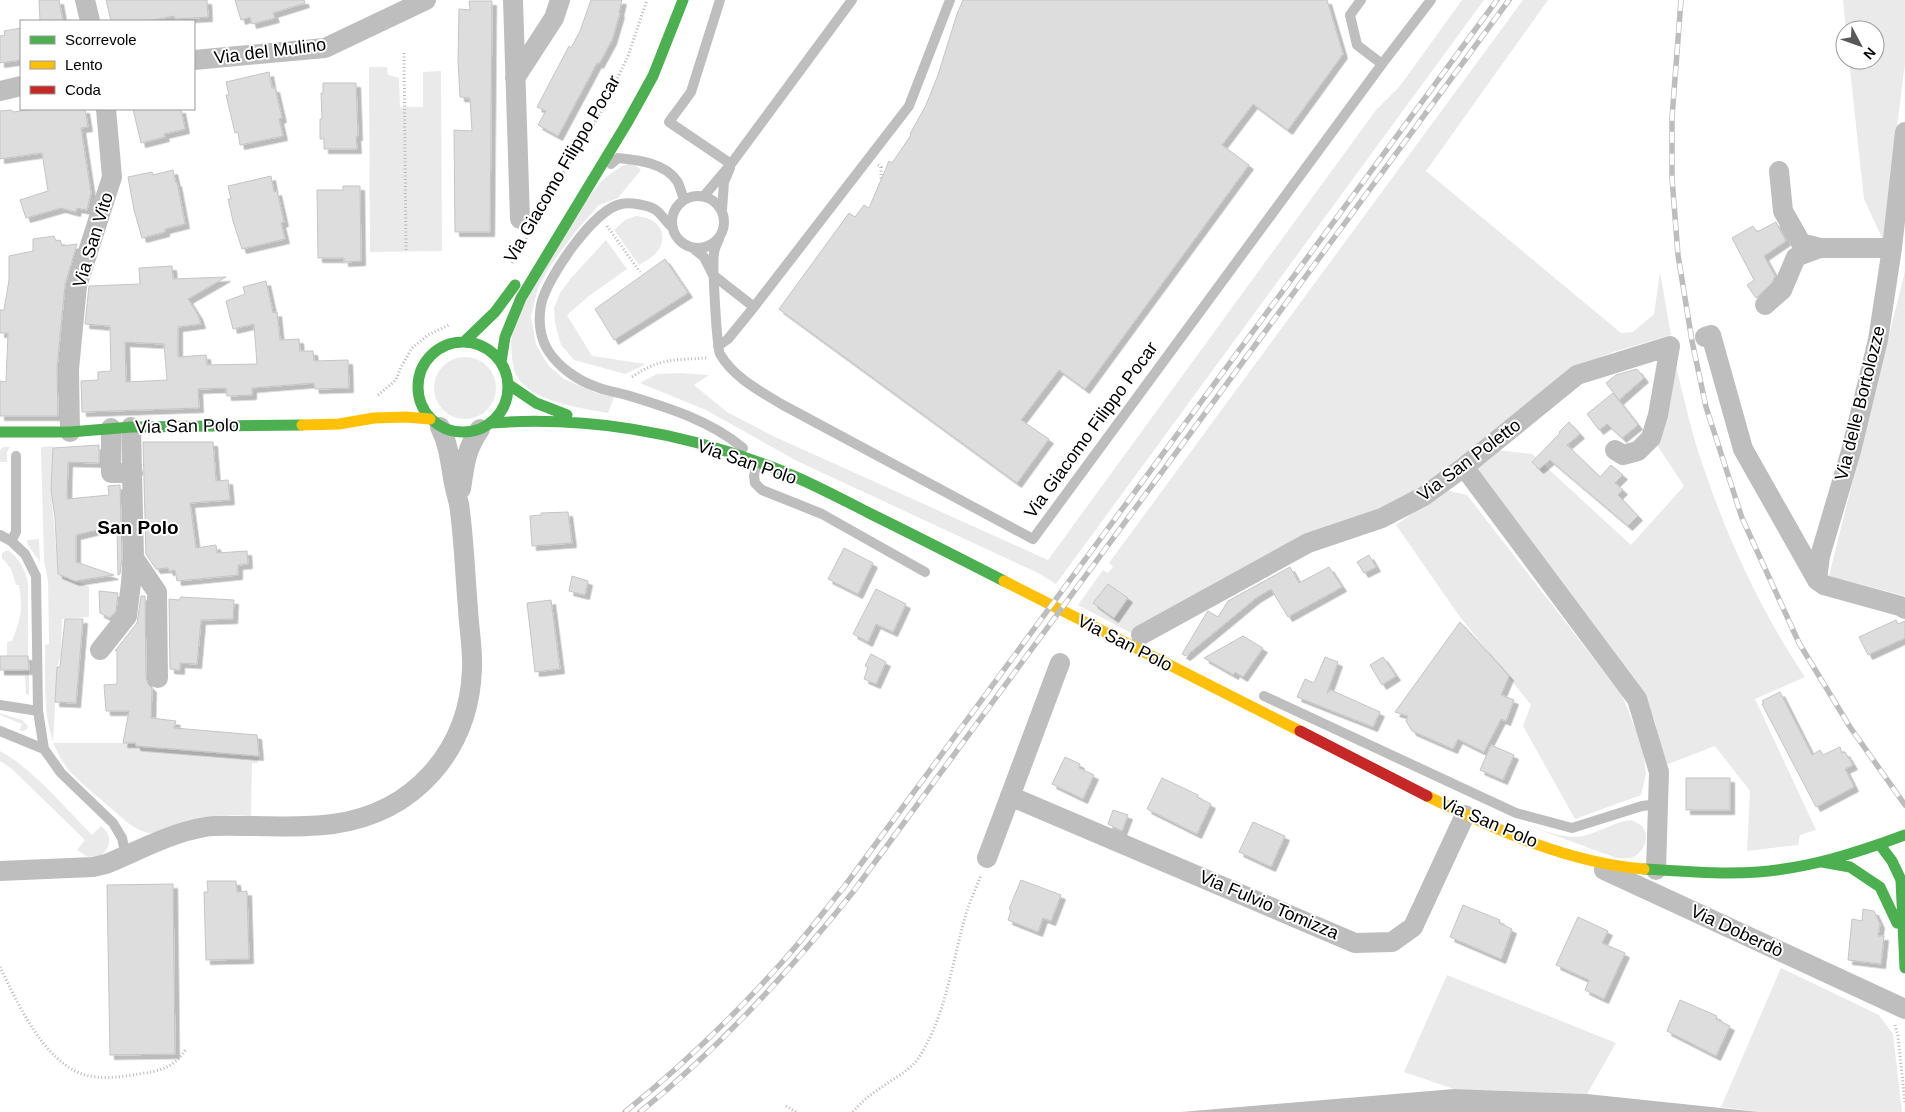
<svg xmlns="http://www.w3.org/2000/svg" width="1905" height="1112" viewBox="0 0 1905 1112" font-family="Helvetica,sans-serif">
	<style>
		.green { fill: #eaeaea }
		.water { fill: #bcbcbc }
		.building { fill: #ddd; stroke: #c5c5c5; fill-rule: evenodd; filter: url(#shadow) }
		.lines { fill: none; stroke-linecap: round; stroke-linejoin: round }
		.path { stroke: #b8b8b8; stroke-width: 3; stroke-dasharray: 1 2.5; stroke-linecap: butt }
		.lane { stroke: #bebebe; stroke-width: 10 }
		.street { stroke: #bebebe; stroke-width: 20 }
		.fast { stroke: #4caf50; stroke-width: 11 }
		.slow { stroke: #ffc107; stroke-width: 11 }
		.jam { stroke: #c62828; stroke-width: 11 }
		.rail-casing { stroke: #bdbdbd; stroke-width: 5.5 }
		.rail { stroke: #fff; stroke-width: 4; stroke-dasharray: 11; stroke-linecap: butt }
		.labels { text-anchor: middle; stroke-width: 4; stroke-linejoin: round; paint-order: stroke }
		.street-label { font-size: 18px; fill: #000; stroke: #fff }
		.neighbourhood-label { font-size: 19px; font-weight: bold; fill: #000; stroke: #fff }
	</style>
	<defs>
		<filter id="shadow"><feDropShadow dx="4.5" dy="4.5" stdDeviation="0" flood-color="#0004"/></filter>
	</defs>
	<rect width="100%" height="100%" fill="#fff"/>
	<path class="green" d="M1462 0H1484L1056 584 1038 573 797 461 706 410 640 383 657 374 680 373 709 375 694 385 727 412 773 436 1048 560 1376 110 1400 86Z
		M1523 0H1548L1426 171 1621 333 1633 332 1654 314 1660 272 1671 335 1613 352 1570 370 1456 463 1383 510 1131 633 1078 605 1103 570 1108 573 1113 567 1109 563Z
		M1843 0H1905V63L1883 240 1864 199 1849 60H1875V30H1846Z
		M369 67H387L388 75 399 78 400 107H423V72L441 71 442 251 370 252Z
		M627 164H634L641 170 618 198 599 205 575 232 550 266 538 288 531 316 536 345 548 365 564 379 596 393 614 397 608 413C582 408 530 402 516 375 512 366 510 344 512 334 521 301 549 260 567 230 576 217 584 201 595 189 604 178 614 170 627 164Z
		M636 216C658 217 671 235 656 253 652 258 645 261 639 265L614 230 625 220Z
		M606 240 627 269 589 296 567 315 592 356 646 364 625 374 574 360 561 345 555 323 554 308 560 293 571 278Z
		M1905 271V596L1829 576Z
		M434 388a31 31 0 1 1 62 0a31 31 0 1 1-62 0Z
		M1676 367C1685 401 1692 436 1704 469 1729 542 1762 613 1805 677L1755 699 1816 830 1800 835 1798 845 1747 851 1750 791 1715 746 1663 766 1655 721 1633 680 1482 483 1477 466 1495 450 1532 454 1631 545 1684 486 1657 445Z
		M53 446 51 489 58 573 89 587V617L62 619 61 655 57 667 53 743H136V746L259 756 258 763H252L251 816C232 815 210 814 191 820 178 823 165 833 151 833 134 832 120 815 107 805 95 794 79 782 68 769 40 733 46 688 45 645L49 644 48 580 44 562 41 447Z
		M3 447H10L7 452V462H0V450Z
		M1446 490 1467 495 1622 695 1643 748 1646 774 1641 795 1575 819 1523 726 1531 705 1460 617 1396 525Z
		M39 539 40 562 28 545 27 540Z
		M8 550C20 559 25 569 28 583V656H7V642L12 641C21 617 23 611 19 585H16L11 569 4 560 2 559V553Z
		M4 670H29V695L26 694 25 676H4Z
		M0 713 22 720 28 726 27 729 23 731 20 730 22 724 0 715Z
		M0 751C32 768 66 809 92 835L101 826C112 835 112 845 102 855L88 857 77 850 85 840 12 769 0 761Z
		M1631 820C1634 822 1639 823 1642 826 1650 836 1645 852 1633 857 1629 859 1622 858 1617 858L1523 824C1541 829 1564 840 1583 836 1600 832 1614 822 1631 820Z
		M1781 968 1879 1015 1893 1034 1902 1112H1759L1721 1107Z
		M1447 975 1616 1043 1587 1094 1454 1089 1404 1072Z"/>
	<path class="water" d="M1454 1089 1587 1094 1759 1112H1181Z"/>
	<path class="building" d="M39 0H59L63 21H40Z
		M106 0H207L208 17 175 19 174 16 147 21H111Z
		M235 0H304L305 3 273 13 275 18 252 24 250 17 241 20Z
		M591 0H622L619 12 620 13 612 40 599 64 597 63 558 136 538 125 546 111 537 107 569 46 571 48 580 31Z
		M963 0H1327L1343 54 1288 130 1253 104 1222 145 1249 165 1085 389 1059 370 1021 420 1049 439 1017 483 779 309 849 213 855 217 864 205 869 208 889 161 892 163 911 135 910 134 926 105 938 75 957 14Z
		M469 1H492L490 232H455L454 130 472 131 470 98 460 97 458 60 459 9 470 10Z
		M21 28V60L0 63V36L5 35 4 31Z
		M269 72 272 88H275L282 118 279 119 283 136 240 145 238 132 235 133 226 95H229L226 82Z
		M323 83H356L358 136H356L357 149H324V139H320V119H322L321 93H323Z
		M33 109H85L88 127 81 128 91 193 87 210 77 208 76 212 61 208 26 218 20 200 48 191 42 153 0 159V111L11 110 14 112Z
		M133 109H181L185 129 164 134 165 137 141 143Z
		M173 170 176 183 177 182 185 224 165 229V232L142 238 134 210 128 177 152 172 153 175Z
		M271 176 274 192 277 191 284 222 281 223 285 239 242 249 233 221 228 199H231L228 186Z
		M343 186H360L361 261 344 262V258H318L317 190H343Z
		M1776 222 1786 241 1764 256 1775 276 1772 283 1756 298 1747 285 1754 280 1732 238 1753 226 1757 232Z
		M54 236 56 241 60 240 62 246 77 244 65 285 57 368 58 416H0V381L6 382 8 333H0V310H4L9 280V256L33 251V239Z
		M665 259 688 293 614 340 595 309Z
		M172 266 173 279 226 277 188 299 198 315 201 324 178 327V357L206 355 207 365 257 364 254 324 233 329 226 301 245 294 243 287 266 281 273 313 277 312 280 340 299 339 300 351H313L314 361 348 360 349 388 315 389 314 383 252 388V395L227 396 226 388 198 389 199 408 82 412 81 381 98 380V372L111 371 110 326 85 324 89 286 140 284 139 268ZM125 342 164 344 167 380 126 382Z
		M1637 369 1644 378 1619 400 1606 383 1616 375Z
		M1613 393 1638 425 1622 438 1607 424 1599 430 1587 414Z
		M1569 422 1580 434 1567 445 1600 477 1611 465 1623 475 1615 483 1623 490 1618 495 1638 516 1628 526 1550 460 1539 469 1532 462 1560 433 1559 432Z
		M143 442H213L216 481 228 480 230 500 190 503 196 548 216 545 217 553 247 551 248 564 238 565V575L177 581 175 570 169 571 168 568 156 569 146 554Z
		M99 445V463L68 462 67 499 109 495 108 486 120 485 122 557 120 574 118 575 117 530H114L113 526 76 535V562L114 575 75 581 58 574 55 518 51 489 53 448Z
		M568 512 572 543 532 546 530 516 541 515V513Z
		M844 548 873 563 858 594 828 579Z
		M1369 555 1376 567 1364 573 1357 562Z
		M1290 567 1299 583 1329 567 1342 587 1288 617 1271 589 1256 598 1186 656 1182 654 1207 612 1208 611 1218 617 1228 601Z
		M572 576 588 581 585 595 569 591Z
		M1108 584 1128 598 1114 618 1093 603Z
		M876 589 906 604 893 632 876 624 868 642 853 634Z
		M99 591 118 593 116 611 110 618 100 613Z
		M141 596H145L146 678 148 684 152 688 151 718 176 721 174 728 257 735 259 756 136 746V743H123L129 711H106L104 685 117 684V650L115 651 137 623Z
		M181 597 234 600 233 619 201 620 197 664 180 663V670L170 669 169 599 179 600Z
		M551 600 560 669 535 672 527 603Z
		M65 619H83L76 703 55 702 57 667H60Z
		M1896 620 1898 624 1905 621V638L1868 655 1859 637Z
		M1460 622 1509 676 1501 695 1514 700 1506 721 1501 719 1484 752 1458 739 1453 749 1412 731 1406 721 1408 716 1395 712Z
		M1243 636 1263 648 1243 677 1235 672 1234 675 1204 658Z
		M871 654 886 662 876 684 864 679 868 667 865 666Z
		M0 656H28L29 670H0Z
		M1325 657 1338 662 1327 693 1331 690 1380 712 1373 727 1297 697 1305 679 1314 683Z
		M1383 657 1396 676 1382 685 1370 665Z
		M1780 692 1812 755 1820 750 1823 755 1840 747 1842 753 1845 752 1853 765 1845 769 1854 787 1816 807 1762 704 1764 703 1762 701Z
		M1491 745 1514 755 1503 780 1480 770Z
		M1065 757 1080 764 1079 768 1094 775 1083 799 1052 784Z
		M1162 778 1198 795 1197 797 1211 804 1197 834 1147 809Z
		M1686 778H1730V810H1686Z
		M1113 810 1128 815 1122 831 1108 824Z
		M1253 822 1285 836 1271 867 1239 852Z
		M1021 880 1061 895 1051 921 1043 918 1038 932 1008 920 1011 910 1009 909Z
		M207 881H236L237 892 247 891 249 959 206 960 204 892H208Z
		M173 884 175 1054 110 1055 107 885Z
		M1463 905 1500 920 1499 923 1512 929 1501 959 1450 937Z
		M1863 909 1874 911 1880 924 1878 936H1884L1881 964 1848 960 1852 919 1862 921Z
		M1578 917 1608 931 1602 943 1625 953 1604 999 1585 990 1589 980 1556 965Z
		M1680 1000 1717 1016 1716 1019 1730 1026 1716 1056 1667 1031Z"/>
	<g class="lines">
		<path class="path" d="M404 53 406 250
			M878 165 881 167V180
			M538 218 563 173 603 109 628 56 647 0
			M607 226 640 272
			M512 263 529 234
			M632 377C659 358 676 360 707 358
			M378 395 396 380 401 367 412 348 428 335 449 325
			M0 967C17 1002 43 1060 82 1074 98 1080 122 1077 138 1074 160 1071 174 1068 186 1049
			M1895 1025 1898 1036 1905 1104
			M786 1106 796 1112
			M853 1112C861 1102 871 1094 882 1087 894 1078 909 1071 918 1059 946 1016 952 962 966 914 970 901 976 888 981 875"/>
		<path class="lane" d="M720 0 691 92 669 122 731 164
			M1361 0 1350 15 1357 45 1382 64 1431 0
			M611 164 618 158C638 160 665 163 677 181 680 186 682 194 684 200
			M672 222a26 26 0 1 1 52 0a26 26 0 1 1-52 0Z
			M704 196 731 164 852 0
			M722 210 724 182 730 168
			M673 228C667 223 663 216 657 211 650 205 630 202 621 204 594 209 546 279 541 305 538 321 540 339 549 352 559 367 577 380 594 386 605 391 618 392 630 396 669 408 711 421 743 448
			M719 239C717 244 714 249 714 254 712 264 717 349 720 354 734 378 760 391 783 405L1033 539 1382 64
			M694 249 704 257 713 275 754 307
			M718 346 728 339 754 307 909 106 950 0
			M757 463 754 476 755 483 762 490 822 514 925 572
			M0 535 11 541 25 554 36 576 38 711 44 749 61 773 113 823 122 838 126 856
			M11 541 16 532V456
			M1264 696 1516 813 1572 828 1642 806 1658 804
			M0 705 38 711
			M0 731 44 749"/>
		<path class="street" d="M85 0 90 21
			M513 0 520 219
			M194 60 325 48 426 0
			M515 78 554 18 560 0
			M0 91 21 86
			M1905 132 1892 248 1878 340 1851 451 1820 556 1817 580 1824 585 1900 606 1905 609
			M1779 171 1783 211 1801 243 1820 248H1892
			M1765 305 1782 290 1796 257 1820 248
			M1705 337 1711 335 1743 449 1817 580
			M131 427 134 558 157 592 158 678
			M111 428V473H133
			M70 432 69 369 77 286 112 177 106 109
			M1464 467 1637 699 1659 772 1656 870
			M461 489C465 464 465 451 480 429
			M1141 635 1308 543 1382 518 1424 496 1464 467 1577 375 1670 346 1658 415 1651 438 1638 451 1623 455 1615 450
			M100 650 127 616 134 558
			M1010 796 1355 943 1392 942 1413 927 1465 815
			M987 858 1060 663
			M1604 870 1905 1009
			M0 871 93 867 106 864C138 851 170 833 205 827 217 825 230 826 243 826 273 826 304 828 333 824 414 813 469 751 472 669 473 650 469 629 468 609 465 574 464 538 459 504 457 495 454 486 453 478 450 460 448 443 440 427"/>
		<path class="fast" d="M465 341 495 312 515 285
			M418 387a45 45 0 1 1 90 0a45 45 0 1 1-90 0Z
			M501 362 505 337 521 298 627 123 653 76 683 0
			M508 384 536 403 567 415
			M491 423C585 416 681 432 769 466 804 479 836 496 869 513 914 535 959 558 1004 581
			M0 432H70L131 427 302 425
			M1880 845 1892 861 1901 880 1905 968
			M1822 862 1850 867 1880 887 1897 923
			M1644 869C1682 871 1720 875 1758 872 1809 868 1857 853 1905 835"/>
		<path class="slow" d="M302 425 339 424 374 418 406 417 430 419
			M1004 581 1300 731
			M1427 796C1494 829 1568 863 1644 869"/>
		<path class="jam" d="M1300 731 1427 796"/>
		<defs>
			<path id="rail" d="M1681 0 1672 118V178L1678 255 1692 341 1706 407 1742 518 1799 643 1850 727 1905 805
				M625 1112C682 1066 735 1015 784 960 805 937 824 911 844 887L1497 0
				M640 1112C720 1048 789 972 853 892L1509 0"/>
		</defs>
		<use href="#rail" class="rail-casing"/>
		<use href="#rail" class="rail"/>
	</g>
	<g class="labels">
		<g class="street-label">
			<text transform="translate(270 51) rotate(-7)" y="6">Via del Mulino</text>
			<text transform="translate(562 169) rotate(-60)" y="6">Via Giacomo Filippo Pocar</text>
			<text transform="translate(93 240) rotate(-73)" y="6">Via San Vito</text>
			<text transform="translate(1860 403) rotate(-76)" y="6">Via delle Bortolozze</text>
			<text transform="translate(187 426) rotate(-1)" y="6">Via San Polo</text>
			<text transform="translate(1091 430) rotate(-54)" y="6">Via Giacomo Filippo Pocar</text>
			<text transform="translate(1469 460) rotate(-37)" y="6">Via San Poletto</text>
			<text transform="translate(747 462) rotate(19)" y="6">Via San Polo</text>
			<text transform="translate(1125 643) rotate(27)" y="6">Via San Polo</text>
			<text transform="translate(1489 822) rotate(23)" y="6">Via San Polo</text>
			<text transform="translate(1269 905) rotate(23)" y="6">Via Fulvio Tomizza</text>
			<text transform="translate(1737 931) rotate(25)" y="6">Via Doberdò</text>
		</g>
		<g class="neighbourhood-label">
			<text x="138" y="534">San Polo</text>
		</g>
	</g>
	<rect x="20" y="20" width="175" height="90" fill="#ffffff" stroke="#999999"/>
	<rect x="30" y="36" width="25" height="8" fill="#4caf50" stroke="#999999"/>
	<text x="65" y="45" font-size="15" fill="#000000">Scorrevole</text>
	<rect x="30" y="61" width="25" height="8" fill="#ffc107" stroke="#999999"/>
	<text x="65" y="70" font-size="15" fill="#000000">Lento</text>
	<rect x="30" y="86" width="25" height="8" fill="#c62828" stroke="#999999"/>
	<text x="65" y="95" font-size="15" fill="#000000">Coda</text>
	<g transform="translate(1860 45) rotate(131)"><circle r="24" fill="#ffffff" stroke="#999999"/>
	<path d="M0-4L9 19L0 12L-9 19Z" fill="#595959"/>
	<text y="-8" font-size="14" font-weight="bold" text-anchor="middle" fill="#000000">N</text>
	</g>
</svg>
